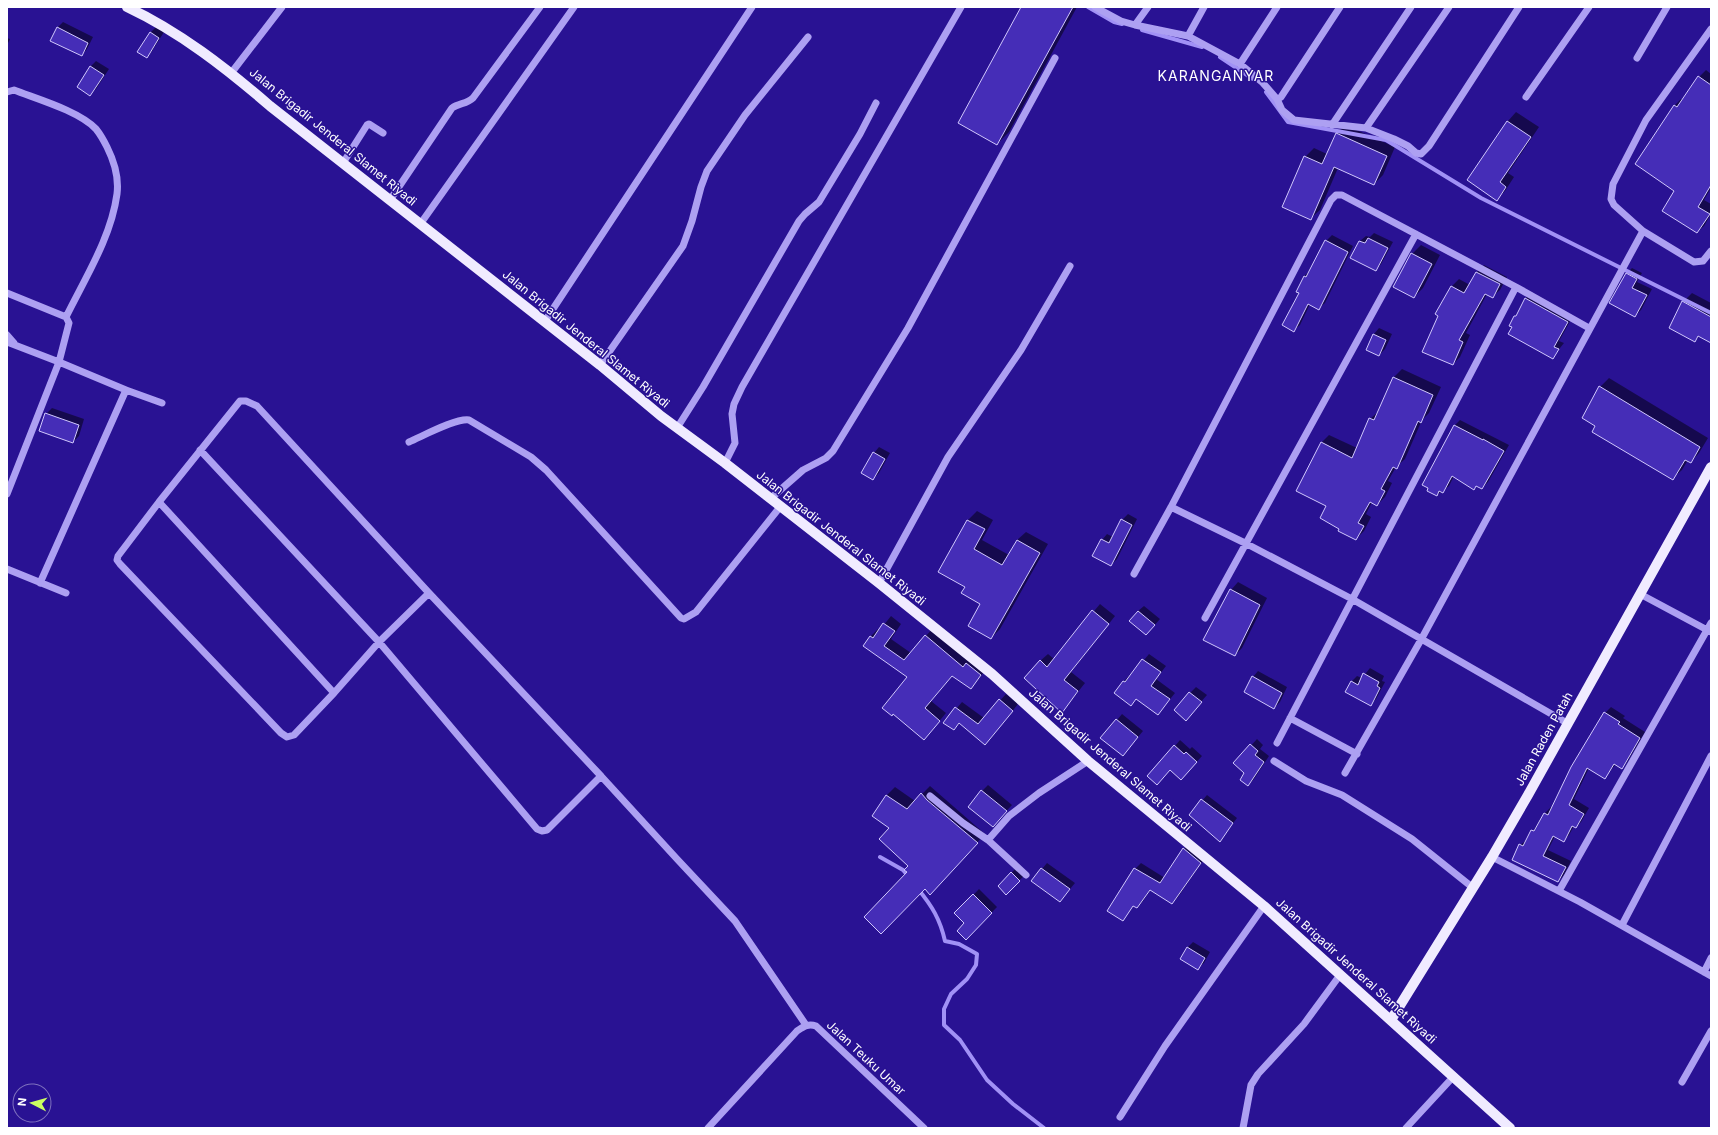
<svg xmlns="http://www.w3.org/2000/svg" width="1718" height="1135" viewBox="0 0 1718 1135" font-family="Inter,sans-serif">
	<style>
		.shadow { fill: #0007 }
		.lines { fill: none; stroke-linecap: round; stroke-linejoin: round }
		.stream { stroke: #a191f6; stroke-width: 4 }
		.building { fill: #452db7; stroke: #d0c7fd }
		.minor { stroke: #ada0f2; stroke-width: 7 }
		.major { stroke: #f0ebff; stroke-width: 10 }
		.labels { text-anchor: middle; stroke-width: 3; stroke-linejoin: round; paint-order: stroke }
		.street-label { font-size: 12px; fill: #fff; stroke: #291293 }
		.quarter-label { font-size: 14px; letter-spacing: 1px; fill: #fff; stroke: #291293 }
	</style>
	<rect width="100%" height="100%" fill="#291293"/>
	<path class="shadow" d="M1022 7H1077L1009 132 997 144Z
		M63 22 93 37 87 49 82 55 57 28Z
		M156 27 164 32 152 51 147 57 150 33Z
		M7 38 10 39 7 45Z
		M96 61 109 69 96 89 90 94V67Z
		M1706 70 1711 74V188L1704 200 1711 204V214L1704 226 1697 232 1676 190 1674 106 1681 99 1683 100 1699 77Z
		M1516 112 1539 127 1508 173 1514 177 1505 191 1497 199 1468 180 1508 121Z
		M1345 125 1395 147 1383 175 1374 184 1338 168 1320 210 1311 218 1305 157 1314 148 1327 154 1336 134Z
		M1374 233 1393 242 1381 264 1376 270 1352 258 1360 241 1366 236 1370 237Z
		M1332 235 1353 246 1325 303 1319 308 1310 304 1300 325 1294 330 1304 276 1310 271 1326 241Z
		M1421 245 1440 255 1423 288 1414 297 1412 254Z
		M1484 265 1507 277 1500 290 1492 297 1487 294 1466 333 1470 335 1460 357 1453 364 1440 315 1437 314 1452 286 1459 279 1470 285 1477 272Z
		M1632 268 1642 273 1637 282 1652 289 1641 310 1635 316 1627 273Z
		M1531 293 1573 316 1559 341 1564 343 1552 358 1515 316 1519 313 1526 298Z
		M1692 293 1711 303V340L1699 336 1695 341 1683 302Z
		M1379 328 1392 334 1385 349 1379 355 1367 350 1374 334Z
		M1402 369 1441 387 1429 413 1422 420 1405 459 1396 467 1388 481 1392 483 1385 497 1377 505 1372 502 1366 514 1371 517 1364 531 1356 539 1341 528 1328 506 1321 443 1329 435 1357 448 1370 419 1379 411 1394 377Z
		M1609 378 1708 438 1699 453 1691 462 1688 460 1682 470 1673 478 1597 425 1600 387Z
		M52 408 84 419 79 436 73 442 46 414Z
		M1460 420 1509 445 1488 482 1482 488 1454 476 1449 486 1437 495 1454 426Z
		M879 447 890 453 879 473 873 479 874 453Z
		M977 511 993 520 982 540 1009 555 1017 540 1026 532 1048 544 1000 629 991 638 982 604 966 587 939 572 968 520Z
		M1128 514 1137 519 1117 559 1111 565 1102 540 1107 534 1113 537 1122 520Z
		M1238 582 1267 598 1242 648 1235 655 1231 590Z
		M1100 604 1115 616 1071 672 1085 683 1062 712 1040 661 1048 654 1054 659Z
		M1144 606 1160 619 1152 628 1138 611Z
		M891 616 901 624 891 639 911 653 933 628 988 667 971 688 953 675 931 701 946 713 931 731 908 677 870 637 878 629 879 631Z
		M1149 654 1166 666 1156 679 1175 693 1158 714 1137 698 1131 704 1124 681 1129 676 1130 677Z
		M1370 668 1384 676 1382 681 1385 682 1376 699 1371 704 1351 682 1357 676 1362 678Z
		M1258 671 1287 687 1280 702 1274 708 1253 677Z
		M1196 687 1207 695 1191 713 1190 693Z
		M1006 694 1018 704 991 738 960 723 954 729 945 722 962 702 984 718Z
		M1611 707 1625 716 1623 718 1645 732 1627 762 1622 768 1616 764 1604 778 1589 768 1574 799 1589 808 1581 822 1576 827 1574 826 1569 835 1563 841 1555 836 1548 850 1571 861 1564 875 1558 881 1520 845 1527 840 1545 813 1551 807 1552 808 1572 767 1605 713Z
		M1122 714 1143 731 1123 755 1102 738Z
		M1257 739 1263 745 1260 749 1269 756 1254 779 1248 785 1246 773 1235 763Z
		M1180 740 1190 749 1192 747 1202 756 1187 773 1175 746Z
		M988 785 1012 805 998 820 982 791Z
		M930 786 985 834 938 885 925 888 908 872 909 866 891 827 873 816 887 795 895 787 915 801Z
		M1207 795 1237 818 1224 835 1190 815Z
		M1190 843 1206 856 1178 897 1172 903 1151 889 1143 901 1137 907 1134 905 1123 920 1109 910 1135 869 1141 863 1165 878 1184 849Z
		M1047 863 1075 883 1060 901 1042 869Z
		M1017 867 1025 875 1006 893 999 886Z
		M979 889 997 907 966 939V923L956 913Z
		M1193 942 1210 952 1204 963 1198 968 1181 958 1188 947Z"/>
	<g class="lines">
		<path class="stream" d="M1088 7 1114 22 1122 24
			M1142 30 1202 47
			M1220 57 1253 79
			M1266 92 1288 122 1386 140 1481 198 1711 313
			M880 857 903 870 909 877
			M918 889C932 906 940 919 945 941L959 944 977 954 976 965 967 979 951 994 944 1009V1025L960 1040 987 1080 1013 1104 1044 1128"/>
	</g>
	<path class="building" d="M1021 7H1073L997 145 958 123Z
		M57 27 88 43 82 56 50 41Z
		M150 32 159 38 147 58 137 52Z
		M90 66 104 75 90 96 77 87Z
		M1698 76 1711 85V185L1698 207 1710 214 1697 233 1662 211 1674 191 1635 164 1674 105 1677 107Z
		M1507 121 1531 137 1500 182 1506 187 1497 201 1467 180Z
		M1336 133 1387 156 1374 185 1334 167 1311 220 1282 207 1304 156 1322 164Z
		M1368 238 1388 248 1376 271 1350 258 1359 241 1365 243Z
		M1325 240 1348 252 1319 310 1308 304 1294 332 1282 325 1299 293 1296 292 1304 276 1306 277Z
		M1411 253 1432 264 1414 298 1393 287Z
		M1476 272 1500 284 1493 298 1485 294 1459 340 1463 342 1453 365 1422 352 1438 316 1435 314 1451 286 1464 293Z
		M1626 273 1637 279 1632 288 1647 295 1635 317 1609 303Z
		M1525 298 1568 322 1554 347 1559 349 1553 359 1508 334 1512 327 1509 326 1514 316H1516Z
		M1682 301 1711 317V343L1698 336 1695 342 1669 328Z
		M1373 334 1386 340 1379 356 1366 350Z
		M1393 377 1433 395 1421 423 1418 421 1397 469 1393 467 1381 489 1385 491 1377 506 1370 502 1358 523 1364 526 1356 540 1338 531 1339 529 1320 518 1326 506 1296 491 1321 442 1352 458 1369 418 1374 420Z
		M1599 386 1700 447 1691 463 1685 460 1673 480 1592 432 1595 426 1582 418Z
		M45 413 79 425 73 443 39 431Z
		M1454 425 1483 440V439L1504 451 1482 489 1476 486 1474 490 1452 476 1443 493 1439 491 1437 496 1427 491 1428 488 1422 485Z
		M873 452 885 459 873 480 861 473Z
		M1121 519 1132 525 1111 566 1092 556 1101 539 1109 543Z
		M967 520 985 529 974 549 1002 565 1017 540 1040 553 991 639 968 626 980 604 961 593 965 587 938 572Z
		M1230 589 1260 605 1235 656 1203 640Z
		M1092 610 1109 624 1064 680 1078 691 1062 713 1024 678 1040 660 1047 667Z
		M1138 611 1155 625 1146 635 1129 621Z
		M883 623 895 631 884 646 904 660 925 635 963 667 966 663 981 675 971 689 952 676 925 708 940 721 924 740 893 714 892 716 882 708 907 677 863 646 870 636 873 638Z
		M1142 659 1161 672 1151 686 1170 699 1158 715 1136 699 1131 706 1114 693 1123 681 1125 682Z
		M1363 673 1379 682 1377 686 1380 688 1371 706 1345 692 1351 681 1358 685Z
		M1252 676 1282 693 1274 709 1244 692Z
		M1189 692 1202 702 1186 721 1174 710Z
		M999 699 1013 711 985 745 959 723 954 730 943 723 955 707 978 724Z
		M1604 712 1620 722 1618 724 1640 738 1622 769 1614 764 1605 779 1587 768 1569 805 1584 814 1576 828 1572 826 1564 842 1553 836 1543 856 1566 867 1558 882 1512 860 1519 844 1523 846 1531 830 1534 831 1544 813 1548 815 1571 767Z
		M1116 719 1138 737 1123 756 1100 738Z
		M1250 744 1258 751 1255 755 1264 762 1248 786 1240 780 1244 773 1233 763Z
		M1174 745 1184 754 1186 752 1197 762 1181 780 1170 770 1157 785 1147 776Z
		M981 790 1007 811 993 827 968 807Z
		M921 793 927 800 978 843 930 895 925 889 881 934 864 917 907 872 904 870 908 866 879 839 889 828 872 816 886 795 907 809Z
		M1201 799 1233 823 1220 842 1189 815Z
		M1183 848 1201 863 1172 904 1150 890 1137 908 1133 906 1123 921 1107 911 1134 868 1160 883Z
		M1041 868 1070 889 1060 902 1031 881Z
		M1011 872 1020 881 1006 895 998 886Z
		M973 894 992 913 966 940 957 931 964 923 954 913Z
		M1187 947 1205 958 1198 970 1180 959Z"/>
	<g class="lines">
		<path class="minor" d="M1095 7 1121 21 1135 25
			M1148 7 1135 25 1188 36 1240 64 1262 82 1277 99 1282 110 1294 120 1366 128 1394 139 1408 146 1416 153 1421 154 1429 146 1519 7
			M1711 29 1646 120 1613 184 1611 199 1614 205 1643 231 1694 262 1703 261 1711 251
			M1188 36 1204 7
			M1637 58 1667 7
			M1240 64 1277 7
			M232 72 282 7
			M7 92 14 90C37 99 79 111 96 129 100 134 104 141 107 147 114 161 119 178 117 194 111 238 85 278 66 317
			M1526 97 1589 7
			M1277 99 1281 97 1340 7
			M1332 125 1411 7
			M1366 128 1449 7
			M343 163 367 125 369 124 383 133
			M390 200 452 108C459 103 467 104 473 98L540 7
			M421 223 574 7
			M7 293 66 317 69 323 59 362 7 494
			M545 321 752 7
			M7 335 14 343
			M7 342 59 362 126 390 162 403
			M600 365 683 246 692 221 701 187 707 171 745 115 808 37
			M677 428 703 387 799 221 805 214 819 202 860 134 876 103
			M409 442C423 436 456 418 469 420L531 457 546 470 681 618 684 619 696 612 780 507
			M200 450 379 642 537 829 542 831 547 830 601 776 429 593 257 406 246 401H240L159 502 118 556 117 560 120 564 281 733 287 737 294 735 334 693 379 642 429 593
			M725 463 735 443 732 414 734 404 742 387 961 7
			M770 499 803 470 826 458 833 451 908 328 1055 58
			M159 502 334 693
			M1171 507 1247 544 1352 599 1567 723
			M7 569 66 593
			M1134 574 1171 507 1331 200 1336 195H1342L1516 287 1589 328
			M40 583 126 390
			M879 583 948 457 1021 350 1070 266
			M1640 594 1711 632
			M1205 618 1416 234
			M1290 718 1357 754
			M1277 743 1516 287
			M1274 761 1306 781 1342 795 1412 839 1472 887
			M1345 773 1422 638 1643 231
			M601 776 677 859 735 921 806 1025
			M930 796 963 823 988 840 1026 875
			M988 840 1009 816 1039 793 1088 761
			M1492 857 1580 902 1711 976
			M1559 891 1711 623
			M1622 925 1711 756
			M1704 972 1711 958
			M1682 1082 1711 1031
			M1120 1117 1165 1046 1264 906
			M708 1128 797 1031C803 1027 808 1023 816 1026L924 1128
			M1243 1128 1251 1085 1258 1074 1304 1024 1340 975
			M1406 1128 1454 1076"/>
		<path class="major" d="M127 7C180 32 226 68 270 106L600 365 661 416 725 463 879 583 992 674 1088 761 1264 906 1510 1128
			M1391 1020 1492 857 1528 795 1711 467"/>
	</g>
	<g class="labels">
		<g class="street-label">
			<text transform="translate(333 137) rotate(39)" y="4">Jalan Brigadir Jenderal Slamet Riyadi</text>
			<text transform="translate(586 339) rotate(39)" y="4">Jalan Brigadir Jenderal Slamet Riyadi</text>
			<text transform="translate(841 538) rotate(38)" y="4">Jalan Brigadir Jenderal Slamet Riyadi</text>
			<text transform="translate(1544 739) rotate(-61)" y="4">Jalan Raden Patah</text>
			<text transform="translate(1110 760) rotate(41)" y="4">Jalan Brigadir Jenderal Slamet Riyadi</text>
			<text transform="translate(1356 971) rotate(42)" y="4">Jalan Brigadir Jenderal Slamet Riyadi</text>
			<text transform="translate(866 1058) rotate(43)" y="4">Jalan Teuku Umar</text>
		</g>
		<g class="quarter-label">
			<text x="1216" y="81">KARANGANYAR</text>
		</g>
	</g>
	<rect width="1718" height="1135" fill="none" stroke="#ffffff" stroke-width="16"/>
	<g transform="translate(32 1103) rotate(276)"><circle r="19" fill="#291293" stroke="#7f71be"/>
	<path d="M0-3L7 15L0 10L-7 15Z" fill="#cbff61"/>
	<text y="-6" font-size="11" font-weight="bold" text-anchor="middle" fill="#ffffff">N</text>
	</g>
</svg>
